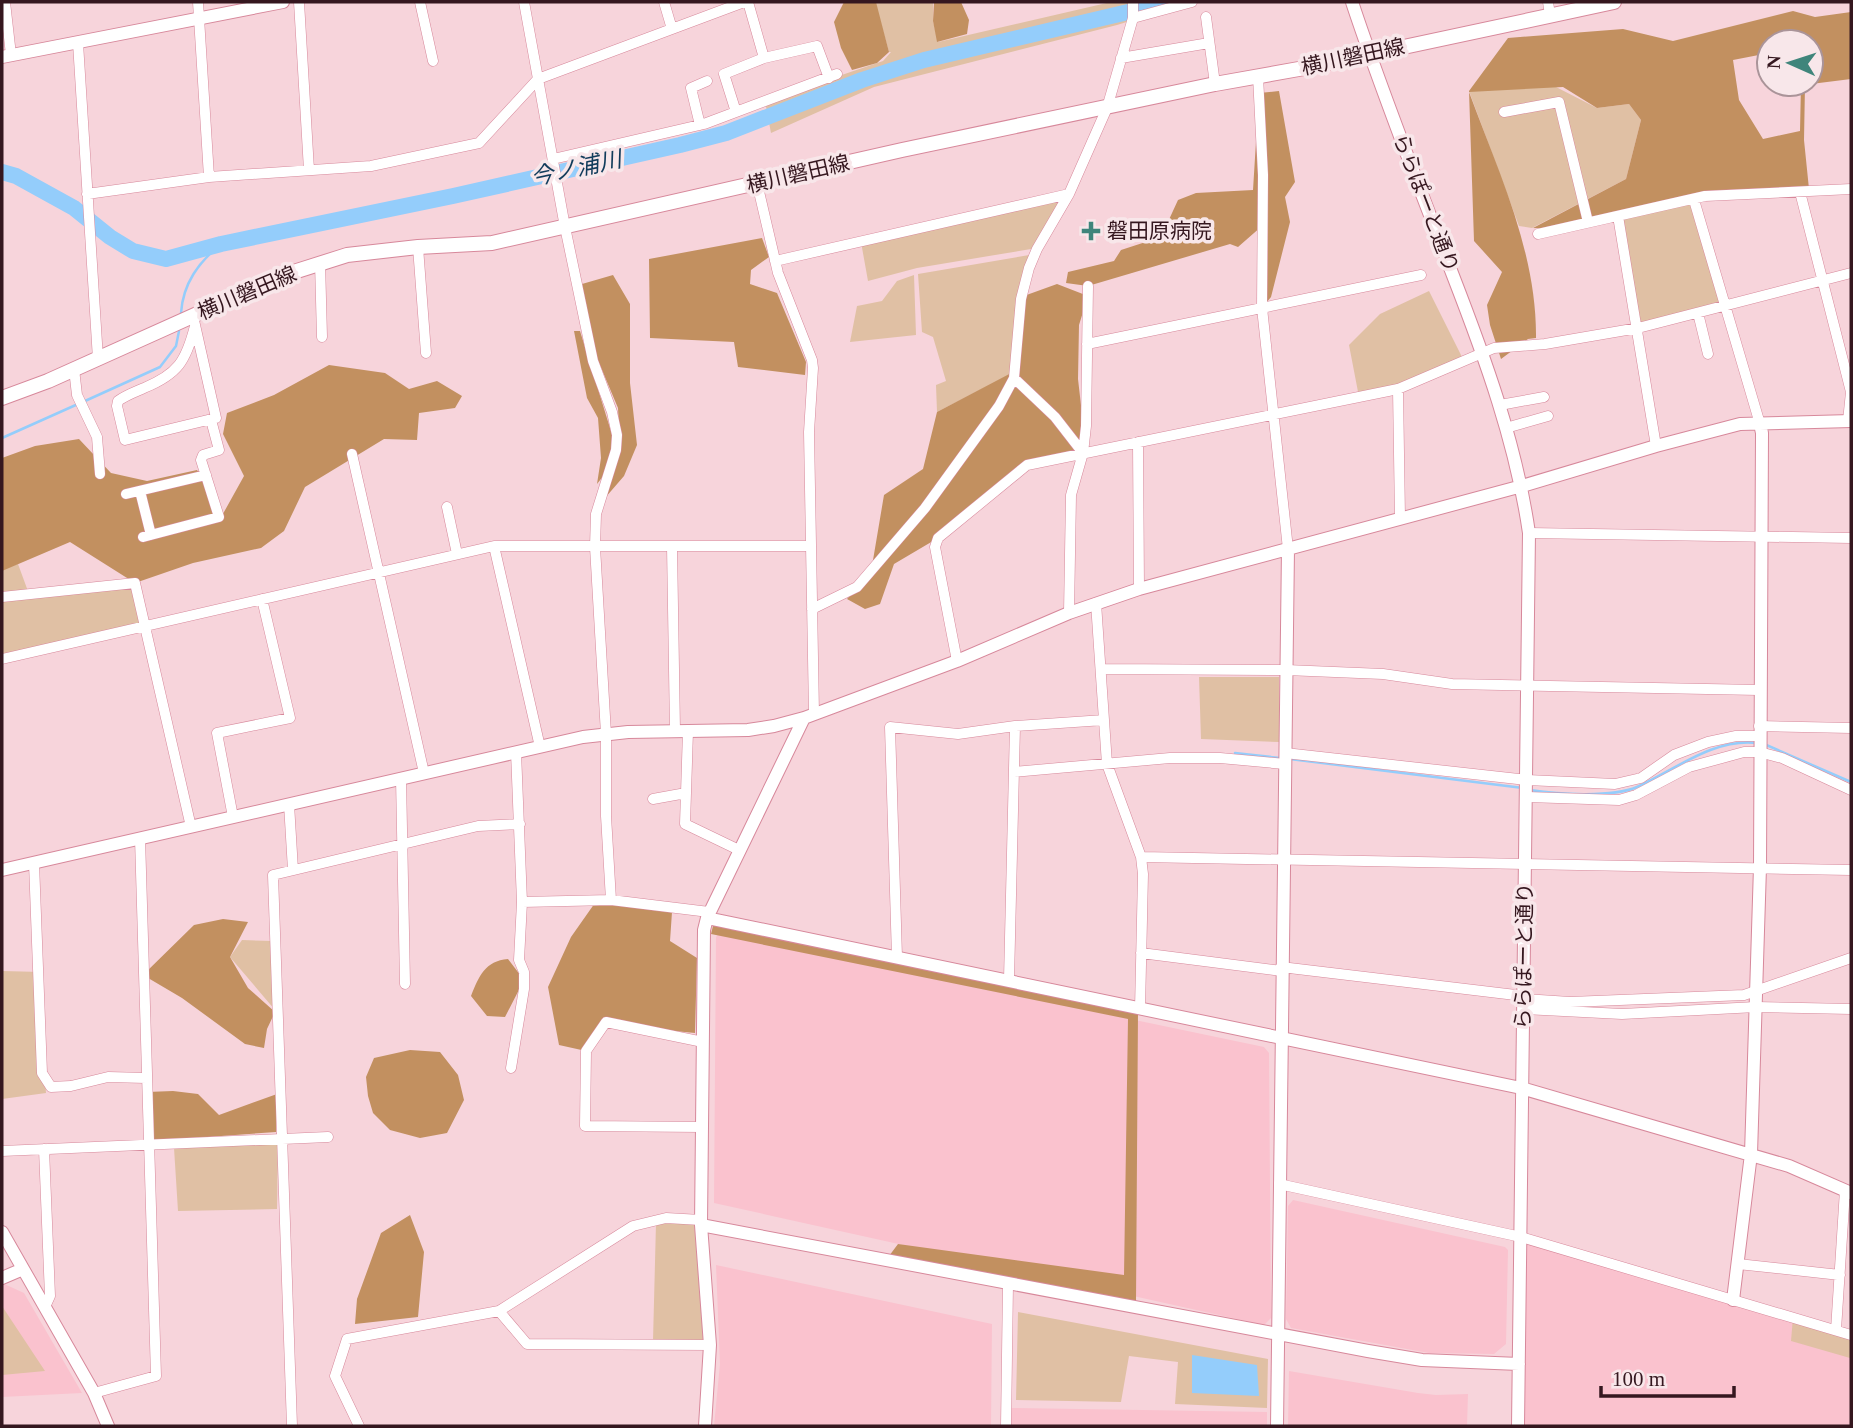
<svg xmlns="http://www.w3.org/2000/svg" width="1853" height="1428" viewBox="0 0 1853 1428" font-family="'Times New Roman','Noto Sans JP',serif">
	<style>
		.built { fill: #fac2ce }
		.green { fill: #e0c0a4 }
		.forest { fill: #c29060 }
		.water { fill: #94cdfb }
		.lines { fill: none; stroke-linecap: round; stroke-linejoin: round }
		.stream { stroke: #94cdfb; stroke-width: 2.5 }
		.river { stroke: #94cdfb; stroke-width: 16 }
		.minor-casing { stroke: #d7889b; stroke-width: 11 }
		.tertiary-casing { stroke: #d7889b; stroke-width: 14 }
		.secondary-casing { stroke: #d7889b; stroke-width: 16 }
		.minor { stroke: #fff; stroke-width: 10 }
		.tertiary { stroke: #fff; stroke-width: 12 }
		.secondary { stroke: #fff; stroke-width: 14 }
		.poi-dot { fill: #3f857b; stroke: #f8e7ea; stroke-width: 2.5 }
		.labels { text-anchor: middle; stroke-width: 7; stroke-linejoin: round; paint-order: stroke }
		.street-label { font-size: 21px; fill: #35171f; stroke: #f8e7ea }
		.poi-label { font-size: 21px; fill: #35171f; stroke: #f8e7ea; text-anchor: start }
		.water-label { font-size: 23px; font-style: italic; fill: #113c5b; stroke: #f8e7ea }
	</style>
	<rect width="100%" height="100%" fill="#f7d4db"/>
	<path class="built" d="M719 933 1264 1047 1269 1053 1271 1318 1264 1325 714 1203 716 937Z
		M1293 1200 1505 1247 1508 1250 1506 1344 1494 1354 1429 1353 1291 1328 1286 1319 1288 1206Z
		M1521 1241 1851 1335V1426H1517Z
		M716 1265 992 1324 991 1426H714L720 1364Z
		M2 1283 24 1293 82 1393 2 1397Z
		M1289 1371 1418 1393 1436 1395 1468 1394 1467 1426H1288Z
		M1011 1408 1267 1412V1426H1011Z"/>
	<path class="green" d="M875 2H933V21L938 42 1111 2H1192L1117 25 874 87 771 133 765 101 883 61 891 52H889Z
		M1531 87H1556L1597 108 1629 104 1641 120 1626 179 1532 228 1519 226 1469 91Z
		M1069 194 1031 249 917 268 868 281 861 242Z
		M1694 200 1722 301 1641 324 1622 215Z
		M1035 254 1021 299 1015 372 937 412 936 385 946 381 933 337 922 332 918 274Z
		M914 275 916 335 850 342 857 306 882 301 897 281Z
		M1429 291 1464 361 1359 397 1349 345 1380 314Z
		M18 564 29 594 135 583 146 626 2 659V569Z
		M1199 677H1279V742L1201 739Z
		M242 940 272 941 275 1010 230 957Z
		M2 971 42 972 39 993 46 1093 2 1099Z
		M278 1143 277 1209 178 1211 174 1148Z
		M656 1223H697L703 1341H653Z
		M2 1306 45 1371 2 1375Z
		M1018 1312 1268 1359 1267 1408 1175 1404 1178 1362 1129 1356 1121 1402 1016 1400Z
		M1793 1317 1851 1335V1394L1850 1358 1791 1341Z"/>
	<path class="forest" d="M844 2H876L889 52 877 63 852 70 841 48 834 22Z
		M934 2H961L969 20 967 34 937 42 933 21Z
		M1793 11 1815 17 1851 12V79L1811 84V42H1769V53L1733 60 1739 100 1763 139 1800 131 1801 84H1810L1805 85 1804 140 1809 189 1705 196 1559 229 1533 228 1626 179 1641 120 1629 104 1597 108 1563 87 1469 92C1498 171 1537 252 1536 338L1528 339 1501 359 1490 325 1487 305 1502 272 1474 241 1469 91 1508 38 1623 29 1673 41Z
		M1279 91 1295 182 1285 197 1290 222 1271 297 1262 308V226L1238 247 1230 244 1088 286 1066 283 1068 272 1114 261 1121 250 1161 237 1178 200 1196 193 1253 190 1259 93Z
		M762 238 769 257 751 270 750 284 777 293 806 362 805 375 738 367 734 342 650 338 649 259Z
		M613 275 630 304V383L637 445 624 476 605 498 620 447 618 408 597 358 582 284Z
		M1057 284 1088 296 1079 325 1078 379 1087 458 1027 465 938 538 894 564 880 604 865 609 847 599 871 572 884 495 923 469 937 412 1015 371 1021 297Z
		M574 331H580L614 441 604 475 597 484 601 458 598 418 587 398Z
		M329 365 385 373 409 389 437 381 462 396 455 408 419 413 417 440 384 439 305 487 284 531 261 548 193 563 135 583 70 542 2 571V458L35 446 79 439 111 473 147 481 197 470 214 496 219 521 244 476 223 434 227 413 274 395Z
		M597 900 672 912 670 941 697 958 695 1033 634 1027 606 1022 586 1051 559 1045 548 987 571 937Z
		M715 918 1138 1012 1136 1302 889 1256 898 1244 1124 1275 1128 1019 711 934Z
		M223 919 248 922 230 957 248 988 275 1012 267 1029 264 1048 245 1044 182 998 143 975 194 925Z
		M508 959 524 980 505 1017 487 1016 471 996C479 976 485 961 508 959Z
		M410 1050 440 1052 458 1075 464 1100 447 1133 420 1138 390 1130 373 1113 368 1096 366 1077 374 1058Z
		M173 1091 198 1094 219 1115 277 1094 276 1132 152 1141 147 1092Z
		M410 1215 424 1252 418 1317 355 1324 357 1299 381 1233Z"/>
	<path class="water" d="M1192 1355 1257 1365 1259 1396 1192 1393Z"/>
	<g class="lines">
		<path class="stream" d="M181 313C183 283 199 262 221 244
			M85 401 160 367 176 346 179 331
			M2 438 78 404
			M1764 744 1851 782
			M1235 753 1280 758
			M1290 759 1523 788
			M1530 790C1557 794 1611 798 1637 787 1675 770 1713 738 1757 743"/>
		<path class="river" d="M2 172 16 176 74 208 110 237 133 251 166 259 221 244 453 196 680 145 726 133 862 80 924 60 1145 8 1159 2"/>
		<defs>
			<path id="minor" d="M5 2 11 55
				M198 2 209 177
				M299 2 309 170
				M420 2 433 61
				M524 2 565 227 593 361 612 412 617 435 616 450 596 514 595 547 606 734V816L611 900
				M664 2 672 29
				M748 2 764 58
				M1548 2 1550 15
				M1206 17 1215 84
				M1133 18 1192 2
				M78 43 98 359
				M1121 58 1209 43
				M1258 76 1263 175 1262 308 1288 549
				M736 112 724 74 764 58 817 46 829 78
				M1504 112 1559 102 1588 222
				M700 125 691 88 707 81
				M553 159 704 124 837 74
				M757 183 778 273 812 360 813 368 809 432 814 714
				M1800 192 1851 392 1848 421
				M87 194 209 177 371 166 479 143 538 79 744 2
				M1694 200 1760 424
				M1618 216 1656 446
				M1538 234 1705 196 1851 189
				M418 247 426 353
				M775 261 1069 194
				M320 262 322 337
				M1698 313 1708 354
				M193 316 216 418 125 440 117 406 118 401C126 395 135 392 144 388 178 374 186 361 195 326
				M1087 344 1421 275
				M74 369 77 395 97 437 100 474
				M1014 378 1055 417 1083 453
				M1398 389 1400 518
				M1500 405 1544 397
				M1506 428 1548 416
				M1138 442 1139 589
				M352 454 424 773
				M140 491 151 535
				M126 494 206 475
				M447 507 457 554
				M1529 533 1851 538
				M143 537 219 517 201 460 203 455 219 450 211 420
				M494 546 540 747
				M672 546 675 731
				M2 597 135 583 191 827
				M1096 603 1107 764 1141 857 1143 874 1140 1009
				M812 609 857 587 925 508 999 406 1014 378 1021 299 1029 268 1037 249 1069 194 1107 108 1133 18V2
				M1069 613 1071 495 1083 453 1086 426 1088 286
				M2 659 494 546H811
				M957 661 935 547 938 538 1027 465 1398 389 1494 348 1545 344 1638 328 1851 273
				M1101 669 1286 670 1383 674 1452 684 1759 690
				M1759 726 1851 728
				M688 731 685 824 739 850
				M1285 753 1527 780 1615 784 1641 778 1674 755 1708 742 1736 736H1759
				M1014 772 1170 758H1220L1285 764
				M401 778 405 984
				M1527 797 1619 800 1636 795 1689 767 1744 752H1759L1782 758 1851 790
				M653 799 686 793
				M289 804 293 870
				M233 817 217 733 290 718 262 599
				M1141 857 1851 870
				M34 863 42 1073 51 1087 71 1086 108 1077 146 1078
				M522 902 611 900 709 912
				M1141 953 1282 971
				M897 957 890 727 958 734 1015 726
				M1281 967 1524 996
				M1009 980 1015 726 1104 720
				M1524 999 1570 1002 1744 995 1851 958
				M1524 1009 1622 1014 1756 1007 1851 1009
				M511 1068 524 989V972L519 960 522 902 516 752
				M702 1127 585 1126 586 1051 606 1022 703 1042
				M44 1149 50 1296 45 1307
				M2 1151 328 1137
				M1279 1184 1521 1237 1851 1335
				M1738 1264 1840 1275
				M499 1311 527 1344 710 1345
				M1836 1330 1845 1190
				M94 1393 156 1376 140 838
				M292 1426 273 875 478 826 520 824
				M359 1426 335 1376 347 1339 499 1311 633 1226 666 1218 701 1220
				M1006 1426 1008 1284"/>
			<path id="tertiary" d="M1352 2C1382 93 1418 183 1452 273 1485 358 1516 443 1529 533L1518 1426
				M2 57 283 2
				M2 870 583 737 628 732 748 730 774 726 804 718 957 661 1069 613 1139 589 1522 486 1656 446 1740 424 1851 421
				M707 918 1521 1088 1789 1166 1851 1193
				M701 1225 1368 1351 1422 1360 1519 1364
				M2 1232 94 1393 108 1426
				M2 1278 23 1269
				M1733 1300 1751 1154 1760 867 1762 433 1760 424
				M705 1426 710 1345 701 1225 704 930 707 918 804 718
				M1277 1426 1288 549"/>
			<path id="secondary" d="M2 398 48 381 284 275 347 255 418 247 492 243 902 150 1215 84 1310 67 1614 2"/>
		</defs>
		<use href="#minor" class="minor-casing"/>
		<use href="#tertiary" class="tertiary-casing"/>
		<use href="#secondary" class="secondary-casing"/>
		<use href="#minor" class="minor"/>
		<use href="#tertiary" class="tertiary"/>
		<use href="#secondary" class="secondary"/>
	</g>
	<path class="poi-dot" d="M1087.5 220.5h7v7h7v7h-7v7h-7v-7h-7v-7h7z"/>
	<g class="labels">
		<g class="street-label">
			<text transform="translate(1353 57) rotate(-12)" y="7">横川磐田線</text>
			<text transform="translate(798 174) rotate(-13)" y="7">横川磐田線</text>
			<text transform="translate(1426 203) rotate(69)" y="7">ららぽーと通り</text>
			<text transform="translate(247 293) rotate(-23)" y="7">横川磐田線</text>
			<text transform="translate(1524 956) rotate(-89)" y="7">ららぽーと通り</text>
		</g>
		<g class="poi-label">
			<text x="1107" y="238">磐田原病院</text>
		</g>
		<g class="water-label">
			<text transform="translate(576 168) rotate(-12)" y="8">今ノ浦川</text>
		</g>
	</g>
	<rect width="1853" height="1428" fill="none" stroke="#35171f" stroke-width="7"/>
	<g transform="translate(1790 63) rotate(273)"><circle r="33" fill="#f8e7ea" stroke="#aa9499" stroke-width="2"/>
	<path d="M0-5L12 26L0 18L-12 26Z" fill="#3f857b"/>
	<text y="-10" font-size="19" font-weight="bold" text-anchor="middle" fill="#35171f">N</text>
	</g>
	<path d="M1601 1386v10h133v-10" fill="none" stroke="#35171f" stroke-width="3.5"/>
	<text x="1612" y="1386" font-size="21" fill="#35171f" stroke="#f8e7ea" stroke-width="5" paint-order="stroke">100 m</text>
</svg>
